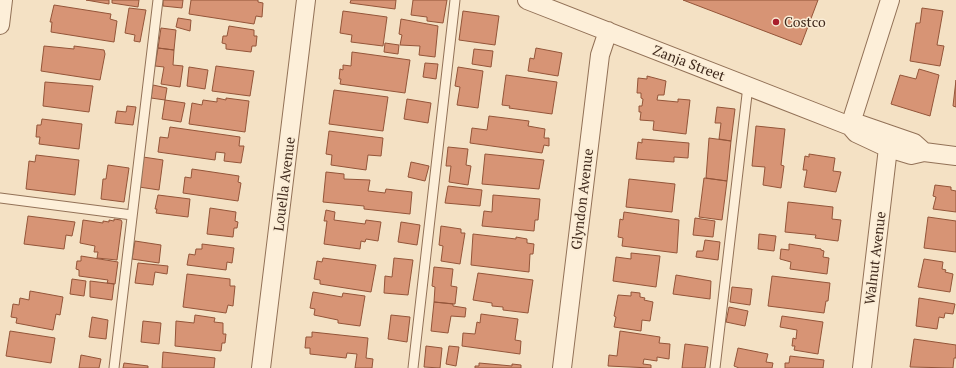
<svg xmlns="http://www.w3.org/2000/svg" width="956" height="368" viewBox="0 0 956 368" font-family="'PT Serif',serif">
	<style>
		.building { fill: #d79475; stroke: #945539 }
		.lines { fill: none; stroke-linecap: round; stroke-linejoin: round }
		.lane-casing { stroke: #927157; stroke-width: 11 }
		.street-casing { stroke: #927157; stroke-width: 20 }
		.lane { stroke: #fdefd9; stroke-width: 9 }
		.street { stroke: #fdefd9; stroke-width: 18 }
		.poi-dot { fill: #a91f2d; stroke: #faecd5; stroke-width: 1.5 }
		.labels { text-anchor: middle; stroke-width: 3; stroke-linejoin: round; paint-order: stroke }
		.poi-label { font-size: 14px; fill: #402a1d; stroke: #faecd5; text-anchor: start }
		.street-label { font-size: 14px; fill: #402a1d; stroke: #faecd5 }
	</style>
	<rect width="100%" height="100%" fill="#f4e1c4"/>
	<path class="building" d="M86 0H109V4Z
		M112 0H139L138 7 112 3Z
		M163 0H183L182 8 163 6Z
		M191 0H258V2L263 3 262 17 256 16 254 24 189 14Z
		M351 0H396L395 9 350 3Z
		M413 0H447L443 23 427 21V17L411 15Z
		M683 0H818L801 45Z
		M54 5 111 14 110 19 117 21 114 42 51 32 52 22H50Z
		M129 8 146 10 140 42 134 41 135 35 125 33Z
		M922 8 943 11 937 45 944 46 940 66 910 61 916 23H920Z
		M343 11 387 17 383 46 351 42 352 35 340 33Z
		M463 11 499 16 495 45 459 40Z
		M178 18 191 20 190 31 176 27Z
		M401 19 438 26 435 57 419 55 420 46 400 45 402 35 399 34Z
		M229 26 254 30V36H257L256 46H252L251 52 226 49V44L222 43 223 36H227Z
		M161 28 176 30 174 50 158 48Z
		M385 43 399 45 398 54 384 52Z
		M44 46 74 49V46L104 50 105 54 100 80 41 71Z
		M158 48 174 50 173 65 183 66 180 87 161 84 164 67 155 66Z
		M536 48 562 53 558 76 528 71 530 58 534 59Z
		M474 49 493 51 491 67 472 64Z
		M352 52 410 60 405 93 340 84 341 79H339L340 69 343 70V65L351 66Z
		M425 63 438 64 436 79 423 77Z
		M216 66 254 71 250 96 212 91Z
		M189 67 208 70 205 89 187 86Z
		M458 67 483 71 478 108 457 105 460 87 455 86Z
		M919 69 939 75 930 116 891 104 900 75 916 79Z
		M506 75 557 82 552 114 509 108 510 106 502 105Z
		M647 76 666 81 664 95H658L657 100 678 102V99L690 100 686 134 653 130 654 121 640 120 641 112H639V106H642L643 99 641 98V93H637L638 78 647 79Z
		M956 80V107L953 106Z
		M45 82 93 86 89 112 43 106Z
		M153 85 167 88 165 100 151 98Z
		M334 90 388 97 383 131 329 124Z
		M217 98 226 100V98L249 101 245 132 189 124 192 103 202 105 203 100 217 102Z
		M407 99 431 103 428 123 404 119Z
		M165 100 185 103 181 122 162 119Z
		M127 106 136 107 133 125 115 123 117 111 126 112Z
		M717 107 735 109 731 141 719 139 721 123H715Z
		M489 116 529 121 528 126 545 129 544 138H549V146L544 145 542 153 470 143 472 128 487 130Z
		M42 119 82 124 79 149 39 144 40 137H36L37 125H41Z
		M756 126 785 129 781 165 784 166 781 188 763 185 765 167 752 166Z
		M170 127 240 137 239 146H244L241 163 224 161 225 153 216 152 215 160 158 152 160 137 168 138Z
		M329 131 383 138 381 156 368 155 366 170 331 165 332 155 326 154Z
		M709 138 731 141 727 181 706 178Z
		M642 139 689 143 688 158 674 157V162L636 159 638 142 642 143Z
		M448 147 468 149 466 165 471 166 468 185 449 182 451 166H446Z
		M485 154 544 160 539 189 482 184Z
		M809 154 835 158 833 171 841 172 836 192 804 187 807 170H803L805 156 809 157Z
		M36 155 79 160 75 195 26 189 29 161 35 162Z
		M143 157 163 160 159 190 139 187Z
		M411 162 429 166 425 181 408 177Z
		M108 165 129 168 124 202 101 199 103 179H106Z
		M192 169 239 176 238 182 241 183 238 201 183 193 185 177 191 178Z
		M326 172 344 174V179L370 180 368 191 385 193 386 189 412 192 410 214 364 209V206L323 202Z
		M704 178 727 181 722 220 699 217Z
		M629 179 675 184 672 212 626 207Z
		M935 185 951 187V190L956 191V212L933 209 936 197 933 196Z
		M448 186 482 190 480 206 445 203Z
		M158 195 190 199 188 217 156 213 157 209H155Z
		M493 195 540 199 538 220H535L534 231 482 226 484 211 492 212Z
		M788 202 833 207 832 219 841 220 838 241 815 238 816 235 785 232Z
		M210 208 236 212 235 221 238 222 237 228H234L233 237 207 234Z
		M326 210 335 212 334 220 365 224 366 220 381 222 378 241 366 239 365 242 361 241 360 249 324 244 327 221H324Z
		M624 212 679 220 677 253 622 246 623 238 618 237 620 219 623 220Z
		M28 216 75 222 72 236 66 235 64 249 24 244Z
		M928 217 956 221V252L924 248Z
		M695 218 715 221 713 237 693 235Z
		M114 219 121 220 122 222 117 260 97 258 98 252H94L95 246 80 243 83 220 103 223V221L109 222V220L114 221Z
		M401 222 420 225 417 245 398 242Z
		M441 226 461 229V233H465L460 264 441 261 443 246 439 245Z
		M473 234 516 239V237L527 239V243L534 244 533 254H530L529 272 471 265Z
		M759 234 776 236 774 251 758 249Z
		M705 240 720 242 718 260 696 257 697 251H703Z
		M135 241 161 245 159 263 132 259Z
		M202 244 234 248 232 263 227 262 226 270 187 265 189 254 195 255 196 249H202Z
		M789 244 821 249V250L824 251 823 257 829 258 827 274 790 269 791 262 780 259 781 249 789 250Z
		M631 253 660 256 656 287 613 281 616 257 631 259Z
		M81 256 118 262 115 284 107 283 108 280 79 276V270L76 269 77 261H81Z
		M323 258 376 265 371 292 320 284V280L314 279 317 261 322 262Z
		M394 258 413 260 408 295 384 293 385 276 392 277Z
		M924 259 943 262 942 269 946 270 945 272 953 274 950 292 918 287Z
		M138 263 168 266 167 274 155 272 153 285 135 283Z
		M434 267 453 269 451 286 457 287 455 304 434 302 435 287 432 286Z
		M478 273 533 280 528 313 503 310V307L492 306V303L473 300Z
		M187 274 230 279V286H235L233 306 228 305 226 313 183 307Z
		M676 275 711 281 710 299 673 294Z
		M772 276 830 283 828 301H826L824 313 768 306Z
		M72 279 86 281 84 296 70 294Z
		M90 281 114 284 112 300 90 297Z
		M732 287 752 289 750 305 730 302Z
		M30 291 63 297 60 315 56 314 53 330 16 323 17 318 11 317 13 304 19 305 20 298 29 300Z
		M313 292 342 297 343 293 365 296 360 326 338 323V320L314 315 315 309 310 308Z
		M631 292 640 293V297L645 298 644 300 653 302 650 321 642 320 641 331 614 327 616 317 614 316 618 295 631 296Z
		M919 298 955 304 953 314 945 313 944 318 939 317 937 329 916 326Z
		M434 302 453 304V306L466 308 465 317 451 316 448 333 431 331Z
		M729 307 748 311 745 326 726 322Z
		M481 314 518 319 515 340 521 341 520 354 462 346 463 333 475 334 477 322 480 323Z
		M195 315 215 318 214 322 223 323V334H226L225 343H222L221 351 175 346 176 321 194 323Z
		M391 315 410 317 407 342 388 339Z
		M782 316 823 322 818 354 794 350 795 346H792L793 338 796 339 797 330 780 327Z
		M92 317 108 320 106 339 89 337Z
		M143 321 161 323 159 344 141 342Z
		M10 331 55 338 51 363 6 356Z
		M620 331 660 337 659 343 670 344 669 359 657 357V361L644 359 643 364 651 365V368L608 366 609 355 617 356Z
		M312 332 368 338 366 358 373 359 372 368H355L357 354 347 353 346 358 310 354V348H305L306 337H312Z
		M914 339 956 345V358H954L953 368 910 367Z
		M685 344 708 347 705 368H682Z
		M426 346 442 348 440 368 424 367Z
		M449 346 459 347 456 366 446 364Z
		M738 348 768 354 766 362 773 363 772 368H739L734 366Z
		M163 352 215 358 214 368H162Z
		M81 355 101 359 99 368H79Z
		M790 356 824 360 823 368H785V363H789Z
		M124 363 148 366V368H123Z
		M479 363 512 366V364L521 365V368H475V366H479Z"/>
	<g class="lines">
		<defs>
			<path id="lane" d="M0 198 132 215
				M114 368 158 0
				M413 368 455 0
				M715 368 748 86"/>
			<path id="street" d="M527 0 850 126 856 133 888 148 911 155 924 152 956 156
				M0 25 3 0
				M859 124 914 143 924 152
				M850 126 890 0
				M261 368 306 0
				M562 368 600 55 608 31
				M862 368 888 148"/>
		</defs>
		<use href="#lane" class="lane-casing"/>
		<use href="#street" class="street-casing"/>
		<use href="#lane" class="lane"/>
		<use href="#street" class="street"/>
	</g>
	<circle class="poi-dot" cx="776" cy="22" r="4"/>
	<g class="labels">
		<g class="poi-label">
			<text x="784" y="27">Costco</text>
		</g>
		<g class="street-label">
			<text transform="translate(689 63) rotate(21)" y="5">Zanja Street</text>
			<text transform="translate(284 184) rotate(-83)" y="5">Louella Avenue</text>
			<text transform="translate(582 199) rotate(-83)" y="5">Glyndon Avenue</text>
			<text transform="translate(875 258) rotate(-83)" y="5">Walnut Avenue</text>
		</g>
	</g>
</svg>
